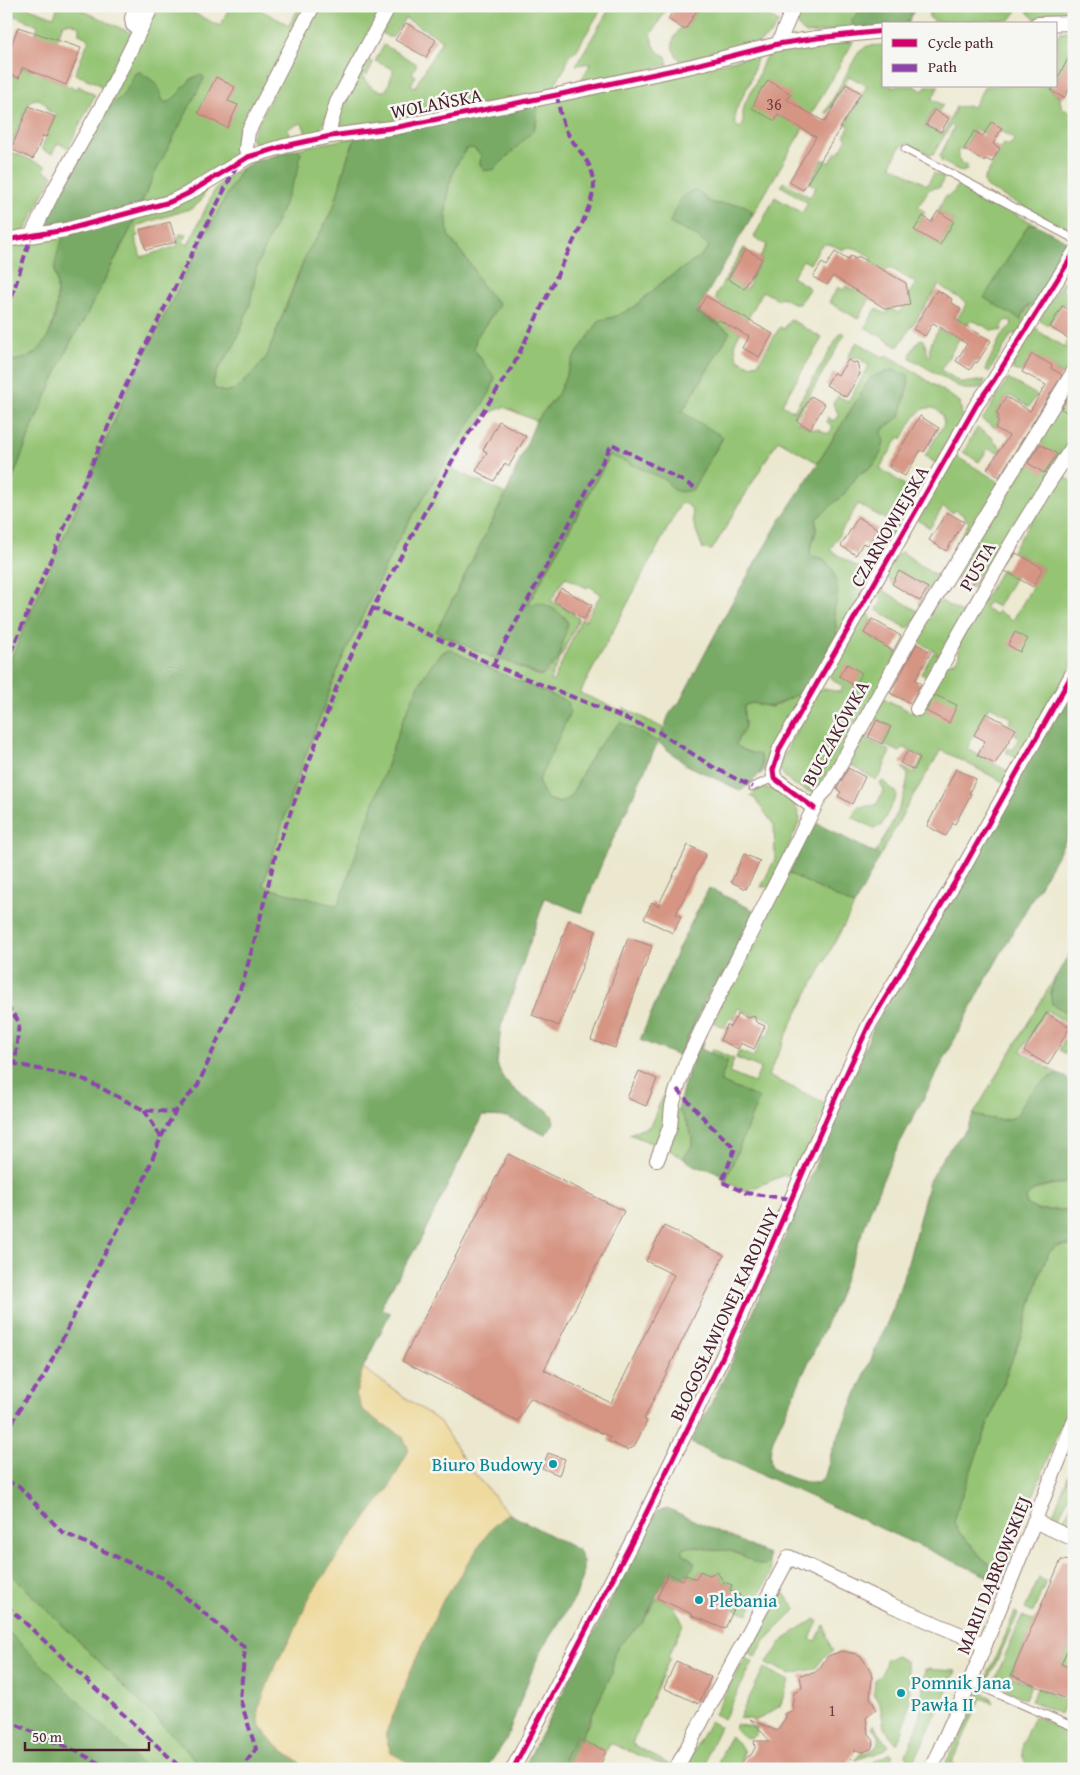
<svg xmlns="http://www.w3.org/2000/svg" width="1080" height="1775" viewBox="0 0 1080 1775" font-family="'Gentium Book Plus',serif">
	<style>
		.green { fill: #95c474; stroke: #707250; fill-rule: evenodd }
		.forest { fill: #78aa66; stroke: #616448 }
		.sand { fill: #eeda9e; stroke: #9c7c64 }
		.building { fill: #d69483 }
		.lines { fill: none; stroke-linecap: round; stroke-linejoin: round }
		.service-casing { stroke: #9b847d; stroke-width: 9 }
		.minor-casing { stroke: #9b847d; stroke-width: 16 }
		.service { stroke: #fff; stroke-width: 7 }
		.minor { stroke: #fff; stroke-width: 14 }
		.quiet { stroke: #8e44ad; stroke-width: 4; stroke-dasharray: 8 4; stroke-linecap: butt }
		.cycleway-casing { stroke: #f6f6f2; stroke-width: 8 }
		.cycleway { stroke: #d6006c; stroke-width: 5 }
		.culture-dot { fill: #0f9aa8; stroke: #f6f6f2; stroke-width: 2 }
		.labels { text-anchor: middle; stroke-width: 5; stroke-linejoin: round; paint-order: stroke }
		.number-label { font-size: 16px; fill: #6d3c41 }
		.street-label { font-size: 19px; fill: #4a1f2b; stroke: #f6f6f2 }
		.culture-label { font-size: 19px; fill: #0d838f; stroke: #f6f6f2; text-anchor: start }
	</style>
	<rect width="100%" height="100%" fill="#f6f6f2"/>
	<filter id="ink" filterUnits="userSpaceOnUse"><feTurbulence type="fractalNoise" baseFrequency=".02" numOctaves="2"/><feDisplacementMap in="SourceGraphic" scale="10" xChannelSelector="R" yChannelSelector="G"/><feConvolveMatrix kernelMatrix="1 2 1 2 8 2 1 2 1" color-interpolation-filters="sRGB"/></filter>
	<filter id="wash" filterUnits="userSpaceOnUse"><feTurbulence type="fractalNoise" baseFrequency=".0096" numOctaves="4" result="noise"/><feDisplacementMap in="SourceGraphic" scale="20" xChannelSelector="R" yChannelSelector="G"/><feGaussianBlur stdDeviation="1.12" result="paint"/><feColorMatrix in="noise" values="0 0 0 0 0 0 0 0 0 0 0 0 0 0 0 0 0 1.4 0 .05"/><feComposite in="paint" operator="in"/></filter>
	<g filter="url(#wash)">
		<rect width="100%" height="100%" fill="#ece8cf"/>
		<path class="green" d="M10 6H24L54 17 58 6H73L131 33V35L106 90 99 86V84L75 74 89 39 79 34V27C73 23 69 22 63 24L42 75 76 89 78 86 95 95 68 148 58 143 52 154 41 149 56 114 48 111 46 104 39 99 31 100 29 103 9 151 46 166 44 171 53 175 26 229 20 233H6V73L18 78 22 68 31 71C38 55 32 41 38 25L7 13Z
			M157 6H179L220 26 230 6H253L289 25 300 6H309L231 160 181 192 140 206 154 175 193 77 173 100 166 103 162 100C160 84 153 81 140 72L136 73C126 92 125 97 106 109Z
			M317 6H385L318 133 307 136 302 123 288 128 290 140C279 142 261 149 252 141V135Z
			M394 6H603L576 51 568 57 566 66 554 86H558L549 91 401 121 341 129 336 120 337 112 367 59 373 63 367 75 364 74 362 76C368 84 373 91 384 91L387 89 393 72V69L375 61 384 45 417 64 412 73 416 76 411 85 415 87 442 40 405 18 393 37H388L382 33 381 29Z
			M611 6H668L651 35C652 45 657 53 666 56L668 65 579 84 591 63 576 65Z
			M699 6H743C750 12 754 11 762 9L766 12 767 15 779 22 772 33 759 43 684 61 680 60C668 47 672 40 681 27L685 29Z
			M799 6H916L908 24H884L807 34C795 28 796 18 799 6Z
			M1027 6H1074V18L1035 19 1028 13Z
			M929 7 1017 6V7L1016 12 1010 20 941 22 934 21 929 17Z
			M1074 30V60L1069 58 1056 81 1057 36 1060 32Z
			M852 41V44L752 216V211C749 209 745 206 741 205 726 202 711 210 702 193L669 223 696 236 710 246 697 259 665 280 633 308 614 317 600 320 573 359 558 394 536 421 504 407 484 415 452 469 506 494 436 632 491 657 499 658 541 677 551 669 566 618 546 605H528L610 455 692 490 723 438 682 413 730 332 697 313V311L717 322 726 306 716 300V294L744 248 746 249 738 264 728 278 746 290 751 282 749 281 762 259 760 257 767 245 754 237 775 197 802 213 808 203 781 186 783 182 810 197 816 187 809 183 823 159 830 163 836 152 839 153 847 138 844 136 850 126 846 124 867 86 849 76 828 113H825L858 53 867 46 884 45V86H914L923 91 926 86H939L932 99 943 105 939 111 934 109 925 126 943 134 956 107 969 106 973 107 985 86H1054L1051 91 1061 97 1060 100 1062 109 1074 113V230L1065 229 986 187 984 184V179L1004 144 1010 146 1014 139 1002 132 983 133 975 129 964 149 957 150 961 164H967V170L962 172 941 161 940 156 954 127 951 125 934 153 931 155 907 143 899 148 891 165 927 185 934 173 944 178 940 187 929 189 918 207 925 212 915 230 940 245 954 221 938 211 945 197 953 193 958 185 1035 224 1030 226 1024 314 1029 305 1036 303 1019 334H1012L989 372 985 369 1002 334 1011 326 1012 322 1008 320C1001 322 1004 326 1001 331L991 330 974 321 969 322 941 370 962 383 985 380 983 386C975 390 969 390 961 388L910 358 911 352 920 339 924 340 928 356 930 355C928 345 934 338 939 329L948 334 967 303 939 285 898 347 865 327 876 309 886 314 890 308 899 313 916 283 889 267 858 319 829 302 838 287 843 290 846 286 853 290 872 258C863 252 852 243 842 250 820 238 822 245 810 264L803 260 792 277 807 286 809 289 799 304H795L781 297 778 300 763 291 735 342 736 354 739 360 750 365 758 363 780 327 784 329 790 319 822 338 782 404 794 411 841 332 845 334 795 420 810 429H818L828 434 833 427 827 422 828 416 831 420H836L839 415 833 404 838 396 848 401 869 366 862 361 861 357 848 359 847 358 857 342 883 357 889 356 898 361 960 402 962 418 937 464 925 456 944 424C943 416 941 410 932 408 916 406 909 428 902 439L899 437 880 468 919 495 880 563H873L868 560 890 522 858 504 830 550 873 577 833 646 836 626 827 562 824 559 811 556 810 551 816 531V519L843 495 858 475 873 466 882 451 884 442 882 432 885 427 900 417 909 381 892 370 871 377 818 463 778 440 712 550 703 549 694 525 692 510 687 504 681 503 580 693 622 711 624 708 663 728 661 738 658 742H602L587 764 570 798 560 803 547 799 538 782 545 766 488 668 448 649C427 660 412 701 402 722L338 907 271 889 263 885 295 784 339 666 397 542 451 452 490 393 495 378 474 349 476 338 499 305 480 283 473 268 448 235 446 210 449 186 455 167 466 149 473 148 481 155 480 164 495 169 533 131 537 120 538 104 758 55 750 82 735 112V124L740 128 743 125V112L745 103 756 82 764 60 771 52ZM565 577 587 588 589 586 601 594 585 621 581 619 553 682 550 680 579 618 573 615V613L551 601Z
			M356 137 348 156 334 206 298 274 267 356 255 371 236 389 224 392 214 388 213 382 219 368 235 344 250 304 257 266 298 171 297 149Z
			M242 168 212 222 134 376 6 670V496L34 423 70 343 85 318 137 216 206 189 201 201 193 208 136 226 138 236 135 237 141 257 178 246 177 240 180 234H186L183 242 188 245 213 193 222 181Z
			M65 234 54 269 57 284V305L50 332 43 347 27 358 6 362V245Z
			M1063 281 1066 283 1062 290 1074 298V304H1062L1048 326 1039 320Z
			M1034 328 1038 329V331L1064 347 1074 331V365L1066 377 1032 354 1022 372 1013 370 1012 363Z
			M1008 379 1037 395 1029 407 1010 396 1006 397 996 414 999 416 997 419 999 420 995 428 982 420Z
			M1074 379V438L929 678 921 674 933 653 939 655V654L914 639 939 600 962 613 976 590 971 587 978 575 966 567 958 580 953 577Z
			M977 428 993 438 994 442 1003 449 1000 453 988 449 979 462 963 452Z
			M954 455 1001 483 957 550 954 548 969 522 965 519V516L955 510 953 513 943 507 930 528 917 520Z
			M1061 475 1074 482V661L1019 760 1006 752 1008 748 1013 750 1019 737 1015 734 1018 728 1009 723 1012 718 989 706 967 749 1013 774 1007 784 941 750 910 801 880 856 875 854C889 829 905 803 908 775L902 767 914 773 923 758 903 747 900 752 882 744 891 727 877 719 874 726 868 720 881 697 911 712 946 663 955 662 959 656V642L1002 569 1015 577 998 607 988 602 985 608 995 615 998 611 1013 620 1043 568 1012 551Z
			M902 552 940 579 925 608 919 604 928 588 900 571 892 584 886 575 897 554Z
			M878 589H881L921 613 908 629 877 610 882 600 875 594Z
			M864 609 871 616 870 618 872 619 864 633 898 653 823 788 814 793C800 789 786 782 779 768L781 761 817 690 824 689 840 692 843 687 830 677 829 673Z
			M809 685 768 767 760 775 763 767 762 761 752 753 739 748 736 744C738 737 744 733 745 725 745 718 742 712 745 705L752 703 759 705H778Z
			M864 738 890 751 881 774 876 780 849 764Z
			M883 781 896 793V797L881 826 874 828 852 817 858 807 876 805 884 790 880 783Z
			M760 789C765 789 772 787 777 790 789 795 799 808 800 821L770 887H761L775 859 774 825 754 798 750 796Z
			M788 873 854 906 793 1021 768 1076 828 1104 804 1156 792 1177 785 1175 746 1191 725 1182 759 1098 720 1082 710 1053 712 1049 734 1059 729 1073 754 1083 761 1068 736 1058 739 1051 753 1057 764 1035 768 1036 773 1024 771 1021 759 1015 757 1017 738 1008 734 1018 730 1017 724 1028 713 1022 715 1019 712 1017Z
			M728 968 689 1048 663 1111 668 1116 678 1110C685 1119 693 1132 692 1144 691 1149 686 1154 683 1158L671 1151 629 1134 650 1126 709 990Z
			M1056 976 1051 994 1052 1004 1069 1014 1074 1012V1058L1059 1050 1072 1026 1046 1010 1021 1051 1059 1075 1048 1077 1022 1105 1019 1113 1012 1118 996 1120 973 1115Z
			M1074 1183V1210H1037L1027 1205 1026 1198C1037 1184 1057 1184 1074 1183Z
			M1074 1245V1392L1002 1575 997 1580 991 1578 993 1571 991 1565 981 1557 970 1543 958 1532 954 1522 959 1503 1024 1327 1042 1268 1049 1252 1056 1246Z
			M1069 1474 1074 1476V1484L1056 1524 1051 1519Z
			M1074 1497V1522L1070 1521 1067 1529 1061 1526Z
			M690 1546 716 1551 725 1549 766 1565 769 1562 771 1574 748 1614 734 1609 740 1595 730 1590 732 1585 722 1581C722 1576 720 1574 715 1573L710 1576 700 1571 696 1579 686 1575 691 1570V1558L682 1552 685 1548Z
			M6 1569 157 1719 204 1769H146L6 1629Z
			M1039 1578 1046 1581 1033 1613 1025 1609Z
			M782 1591 796 1608 795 1611 765 1641 755 1657 747 1653Z
			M657 1598 674 1606 683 1624 668 1657 670 1658 632 1744 670 1765 669 1768 610 1743 606 1751 579 1739 590 1722 595 1706 612 1673 614 1654 618 1646 643 1622Z
			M1015 1612 1018 1614 988 1681 986 1679Z
			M1022 1616 1035 1621 1010 1676 1031 1685 1025 1699 993 1684Z
			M815 1619 818 1621 810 1639 816 1641 824 1625 830 1645 833 1651 825 1656 815 1669 790 1674 766 1663 786 1637Z
			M1074 1636V1670L1061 1664Z
			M896 1656 906 1661C913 1690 910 1717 897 1744L884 1728 881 1709 874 1693 875 1679C881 1676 886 1666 886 1660Z
			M745 1658 753 1662 724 1719 714 1714Z
			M764 1668 789 1681 780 1706 761 1718 755 1720 739 1718Z
			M925 1669 956 1671 913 1764 906 1755 919 1722Z
			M1037 1688 1066 1701 1060 1714 1031 1701Z
			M982 1693 990 1697 993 1703 981 1698 952 1763 963 1769 944 1767 978 1694Z
			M1034 1716 1074 1733V1769H1031C1013 1753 1027 1734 1034 1716Z
			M710 1721 720 1727 708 1752 706 1769H684Z
			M736 1725 757 1727 756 1734C748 1742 742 1736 735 1729V1726Z
			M873 1725 889 1746C879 1755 867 1755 855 1760L861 1753C868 1754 875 1749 879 1743 880 1736 878 1732 872 1729V1726Z
			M730 1736 740 1745 744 1752 737 1769H718L719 1761Z
			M891 1753 893 1755 886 1769H866L874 1761Z"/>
		<path class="forest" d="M865 6H915L910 19 905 24H884V27L857 28 853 25 851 20C856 14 861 12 865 6Z
			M140 72C153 81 160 84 162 100L166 103C180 97 185 80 199 75L203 76 204 79 154 175 140 206 43 229 44 219 106 109C123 98 127 91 135 73Z
			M538 104 537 120 533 131 495 169 484 171 480 164 481 155 473 148 466 149 455 167 449 186 446 210 448 235 473 268 480 283 499 305 476 338 474 349 495 378 490 393 451 452 397 542 339 666 295 784 263 885 271 889 338 906 402 722C412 701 427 660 449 649L488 668 568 702 570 713 538 782 547 799 560 803 570 798 587 764 602 742 621 722 658 742C668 730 662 717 679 703L730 606 779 522 818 463 871 377 892 370 908 375 909 381 900 417 885 427 882 432 884 442 882 451 873 466 858 475 843 495 816 519V531L810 551 811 556 824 559 833 570 836 581 838 592 834 612 837 635 809 685 798 694 771 707 752 703 745 705C742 713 745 718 745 725 744 733 738 737 736 744 741 752 751 752 760 755 767 773 753 781 741 791L685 764 658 742 602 863 582 913 545 898 501 1027 497 1064 504 1080 523 1097 546 1109 552 1115 554 1123 545 1135 507 1117 482 1116 419 1243 384 1300 382 1309 390 1313 363 1368 356 1394 379 1422 402 1435 409 1450 388 1490 355 1532 294 1632 275 1666 284 1752 310 1769H204L157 1719 6 1569V670L134 376 212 222 242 168 253 162 297 149 301 153 298 171 257 266 250 304 235 344 219 368 213 382 214 388 224 392 236 389 255 371 267 356 307 252 324 227 334 206 348 156 356 137Z
			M698 190C702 194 704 199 710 202 722 208 751 197 752 216L697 311 730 332 682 412 723 437 692 490 681 492 673 490 666 480 610 455 528 604C531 604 534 603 536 603 546 602 564 614 568 623L558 660 541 676 499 658 491 657 436 632 506 494 536 421 558 394 573 359 600 320 614 317 633 308 665 280 697 259 710 247 696 236 669 223C676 209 680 191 698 190Z
			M137 216 85 318 70 343 34 423 6 496V362C13 361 22 360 29 357 53 343 58 312 57 286 57 279 54 273 55 267 56 255 60 244 65 234Z
			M1035 224 1065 240 1068 244 1069 249 1036 303 1026 307 1021 320 984 298 1028 225Z
			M1074 680V826L988 976 893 1156 875 1198 836 1303 780 1424C773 1439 767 1452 772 1468 786 1477 800 1482 817 1483L825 1476 832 1450 893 1309 909 1259 929 1181 943 1157 967 1128 973 1115C985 1117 1000 1123 1012 1118 1018 1115 1019 1111 1021 1106 1026 1096 1049 1073 1060 1075 1065 1076 1070 1080 1074 1083V1183C1056 1184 1037 1183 1026 1198L1027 1205 1037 1210H1074V1245L1056 1246 1049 1252 1042 1268 1024 1327 959 1503 954 1522 958 1532 970 1543 981 1557 991 1565 993 1571 991 1578 691 1443 732 1362 875 1024Z
			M814 822 880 856 854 906 789 873Z
			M709 888 757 912 728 968 709 990 679 1056 640 1040 678 949Z
			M1074 947V1012L1069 1014 1052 1004C1046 985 1065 962 1074 947Z
			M700 1040 704 1042 701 1049 728 1061 720 1082 759 1098 725 1182C716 1168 713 1171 698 1167 692 1165 688 1161 683 1158 686 1154 691 1149 692 1144 693 1132 685 1119 678 1110L683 1088Z
			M667 1508 768 1554 769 1562 766 1565C755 1566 747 1557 737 1553 726 1549 723 1551 713 1550 702 1549 695 1544 685 1548L682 1552 694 1562V1567L686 1575 683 1580 668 1573 643 1622 618 1646 614 1654 612 1673 566 1769H523L657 1511Z
			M508 1513 578 1550 583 1562V1577L575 1598 545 1644 534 1665 506 1740 486 1769H420L391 1753 385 1735 414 1663 443 1600 492 1527Z
			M6 1629 146 1769H6Z"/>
		<path class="sand" d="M363 1368 439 1421 468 1466 508 1513 492 1527 443 1600 414 1663 385 1735 391 1753 420 1769H310L284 1752 269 1738 260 1725 258 1710 275 1666 294 1632 311 1594 355 1532 388 1490 409 1450 402 1435 379 1422 362 1409 356 1394Z"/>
		<g id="blocks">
			<path class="building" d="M676 6H699L685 30 668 19Z
				M406 23 436 40 426 57 395 40Z
				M18 27 81 48 66 85 24 68H22L19 78 6 73V59Z
				M1074 48V81L1064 98 1051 91 1054 86H1056V81Z
				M216 77 235 87 228 101 238 105 227 128 198 113Z
				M768 80 791 94 787 100 825 122 846 84 861 93 803 190 789 182 816 137 778 115 775 121 752 108 762 87 763 88Z
				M29 106 55 117 46 137 43 136 33 159 11 149Z
				M934 110 949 118 941 132 926 125Z
				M991 122 1002 128 993 144 1000 148 992 162 985 159 984 161 964 149 974 131 983 136Z
				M938 211 954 221 940 245 914 230 923 216 931 222Z
				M170 222 176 242 146 250 140 230Z
				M746 249 762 259 744 289 728 279Z
				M835 252 848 260 850 256 856 259 858 256 906 283 910 305 886 309 833 276 827 285 813 277 822 263 826 266Z
				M937 290 952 299 951 302 961 309 955 319 991 341 977 363 975 362 970 370 956 361 967 344 933 323 925 336 913 329Z
				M706 296 773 334 759 357 743 348 749 337 719 320 717 322 697 311Z
				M1062 306 1074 312V331L1069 339 1050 327Z
				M1032 354 1052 365 1051 368 1062 375 999 477 987 469 1009 436 995 428 999 421 997 419 999 416 996 414 1006 397 1030 411 1046 385 1022 372Z
				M848 360 852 363 857 362 860 374 846 397 826 385 834 372 838 375Z
				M1069 395 1074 398V416L1061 409Z
				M811 396 825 404 810 429 797 421Z
				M920 416 939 428 924 452 921 450 905 476 889 467Z
				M499 421 526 436 509 466 505 463 494 481 476 471 487 452 483 450Z
				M1040 444 1057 454 1044 473 1028 463Z
				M947 512 964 522 946 551 929 540Z
				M858 517 878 529 868 545 863 543 856 555 841 546Z
				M1016 553 1043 568 1033 587 1005 571Z
				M966 567 978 575 970 588 958 580Z
				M899 571 928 588 920 601 892 584Z
				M561 588 592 605 584 619 554 601Z
				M872 619 901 636 893 651 864 633Z
				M1015 632 1028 639 1020 652 1008 645Z
				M917 644 931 652 915 680 921 684 910 703 890 693Z
				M847 664 862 673 854 686 839 676Z
				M935 695 957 705 949 723 926 711Z
				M986 713 1016 729 995 764 977 755 985 741 974 735Z
				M877 720 891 727 882 744 868 737Z
				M908 751 920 758 914 770 900 763Z
				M848 768 865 777 852 804 838 796 841 792 837 789Z
				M956 769 976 779 969 793 971 794 955 824 953 823 946 836 927 826Z
				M688 845 706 854 676 914 681 917 673 933 644 919 652 902 658 906Z
				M744 854 760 861 746 889 731 882Z
				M569 920 596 931 559 1026 532 1015Z
				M628 938 652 946 615 1048 591 1040Z
				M738 1013 748 1018 754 1015 756 1022 765 1026 754 1049 741 1043 738 1049 720 1040 727 1025 730 1027Z
				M1046 1013 1070 1027 1048 1065 1024 1051Z
				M639 1071 657 1079 646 1106 627 1098Z
				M508 1154 624 1211 544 1370 611 1403 674 1275 646 1261 664 1226 724 1255 644 1419 647 1421 634 1447 627 1450 608 1441 610 1437 530 1398 518 1421 402 1361Z
				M548 1453 565 1459 559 1475 542 1468Z
				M1061 1560 1074 1561V1636L1061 1664 1074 1670V1701L1067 1698 1066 1699 1011 1675Z
				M700 1571 709 1575 717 1572 724 1582 732 1585 730 1590 740 1595 725 1629 692 1616V1614L657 1598 668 1573 683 1580 686 1575 696 1579Z
				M842 1651 856 1654 862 1658 870 1670 872 1677 870 1697 876 1709 866 1718 868 1733 874 1741 871 1749 863 1752 855 1750 845 1769H737L746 1757 751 1755 755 1748 754 1741H770L750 1719 777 1731 786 1717 785 1714 793 1710 792 1706 794 1693 802 1688 800 1675 814 1673 819 1669 828 1656Z
				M676 1661 711 1677 699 1704 664 1688Z
				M579 1739 606 1751 599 1769H566Z"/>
		</g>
	</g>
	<g filter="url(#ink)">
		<use href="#blocks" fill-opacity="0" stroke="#9b847d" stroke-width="1"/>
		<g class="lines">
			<defs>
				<path id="service" d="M905 149 1074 239
					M752 787 774 778
					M970 1682 1074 1727"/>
				<path id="minor" d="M136 6 132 18 133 25 140 29
					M1037 24 1074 23
					M778 44 794 6
					M331 136 330 126 337 102 389 6
					M248 157 246 149 248 132 284 61 313 6
					M31 236 54 190 107 97 152 6
					M6 240 65 230 170 202 187 194 248 157 285 146 331 136 398 127 557 95 692 66 778 44 817 38 884 31
					M917 709C968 620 1016 529 1074 445
					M814 808 774 778 773 770 780 748 977 404 994 380 1074 253
					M657 1160 670 1127 672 1106 677 1089 686 1063 701 1031 814 808 820 796 827 789 912 635 1074 371
					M1034 1521 1074 1539
					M513 1769 636 1534 722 1358 838 1092 869 1025 961 872 1074 671
					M676 1769 789 1557 891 1605 985 1645
					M931 1769 970 1682 1074 1422"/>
			</defs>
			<use href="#service" class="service-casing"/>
			<use href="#minor" class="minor-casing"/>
			<use href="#service" class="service"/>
			<use href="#minor" class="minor"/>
			<path class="quiet" d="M557 95C559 108 561 120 567 132 576 149 593 162 594 183 594 197 587 211 582 224L514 364 458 450 373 608 493 665 657 731 713 767 752 787
				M6 308 12 296 31 236
				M6 663 130 376 237 165
				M493 665 612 444 698 489
				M6 1005 19 1022 15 1064 81 1078 144 1110 175 1112
				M677 1089 710 1125 735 1148 722 1182 746 1193 792 1199
				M144 1110 161 1137
				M6 1434 23 1403 43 1378 102 1259 142 1185 161 1137 175 1112 198 1085 243 982 256 935 277 849 337 686 373 608
				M6 1481 19 1486 62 1532 163 1578 245 1648 240 1699 256 1749 241 1769
				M6 1605 182 1769
				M6 1720 78 1752 109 1769"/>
			<defs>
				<path id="cycleway" d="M6 240 65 230 170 202 187 194 248 157 285 146 331 136 398 127 557 95 692 66 778 44 817 38 884 31
					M814 808 774 778 773 770 780 748 977 404 994 380 1074 253
					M513 1769 636 1534 722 1358 838 1092 869 1025 961 872 1074 671"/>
			</defs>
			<use href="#cycleway" class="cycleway-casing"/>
			<use href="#cycleway" class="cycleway"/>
		</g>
	</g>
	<g class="culture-dot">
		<circle cx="553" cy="1464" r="5"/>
		<circle cx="699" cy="1600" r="5"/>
		<circle cx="901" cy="1693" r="5"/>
	</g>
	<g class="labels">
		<g class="number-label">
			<text x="774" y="110">36</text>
			<text x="832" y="1716">1</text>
		</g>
		<g class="street-label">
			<text transform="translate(436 103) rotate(-11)" y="7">WOLAŃSKA</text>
			<text transform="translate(889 526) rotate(-60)" y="7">CZARNOWIEJSKA</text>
			<text transform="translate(977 566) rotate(-60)" y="7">PUSTA</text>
			<text transform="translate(835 733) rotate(-61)" y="7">BUCZAKÓWKA</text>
			<text transform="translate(724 1314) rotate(-65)" y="7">BŁOGOSŁAWIONEJ KAROLINY</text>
			<text transform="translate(993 1575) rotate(-68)" y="7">MARII DĄBROWSKIEJ</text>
		</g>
		<g class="culture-label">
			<text x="543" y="1471" text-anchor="end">Biuro Budowy</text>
			<text x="709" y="1607">Plebania</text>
			<text x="911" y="1689">Pomnik Jana<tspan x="911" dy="22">Pawła II</tspan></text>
		</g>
	</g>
	<rect width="1080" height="1775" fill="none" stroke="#f6f6f2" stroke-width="25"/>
	<rect x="882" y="22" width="175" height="65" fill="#f6f6f2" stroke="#b1a0a2"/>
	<rect x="892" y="39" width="25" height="8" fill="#d6006c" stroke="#b1a0a2"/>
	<text x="928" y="48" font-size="15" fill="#4a1f2b">Cycle path</text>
	<rect x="892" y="64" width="25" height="8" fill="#8e44ad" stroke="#b1a0a2"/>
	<text x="928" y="72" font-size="15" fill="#4a1f2b">Path</text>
	<path d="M25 1742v8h124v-8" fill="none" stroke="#4a1f2b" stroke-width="2.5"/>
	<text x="32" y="1742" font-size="15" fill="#4a1f2b" stroke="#f6f6f2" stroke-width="4" paint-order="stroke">50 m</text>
</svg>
